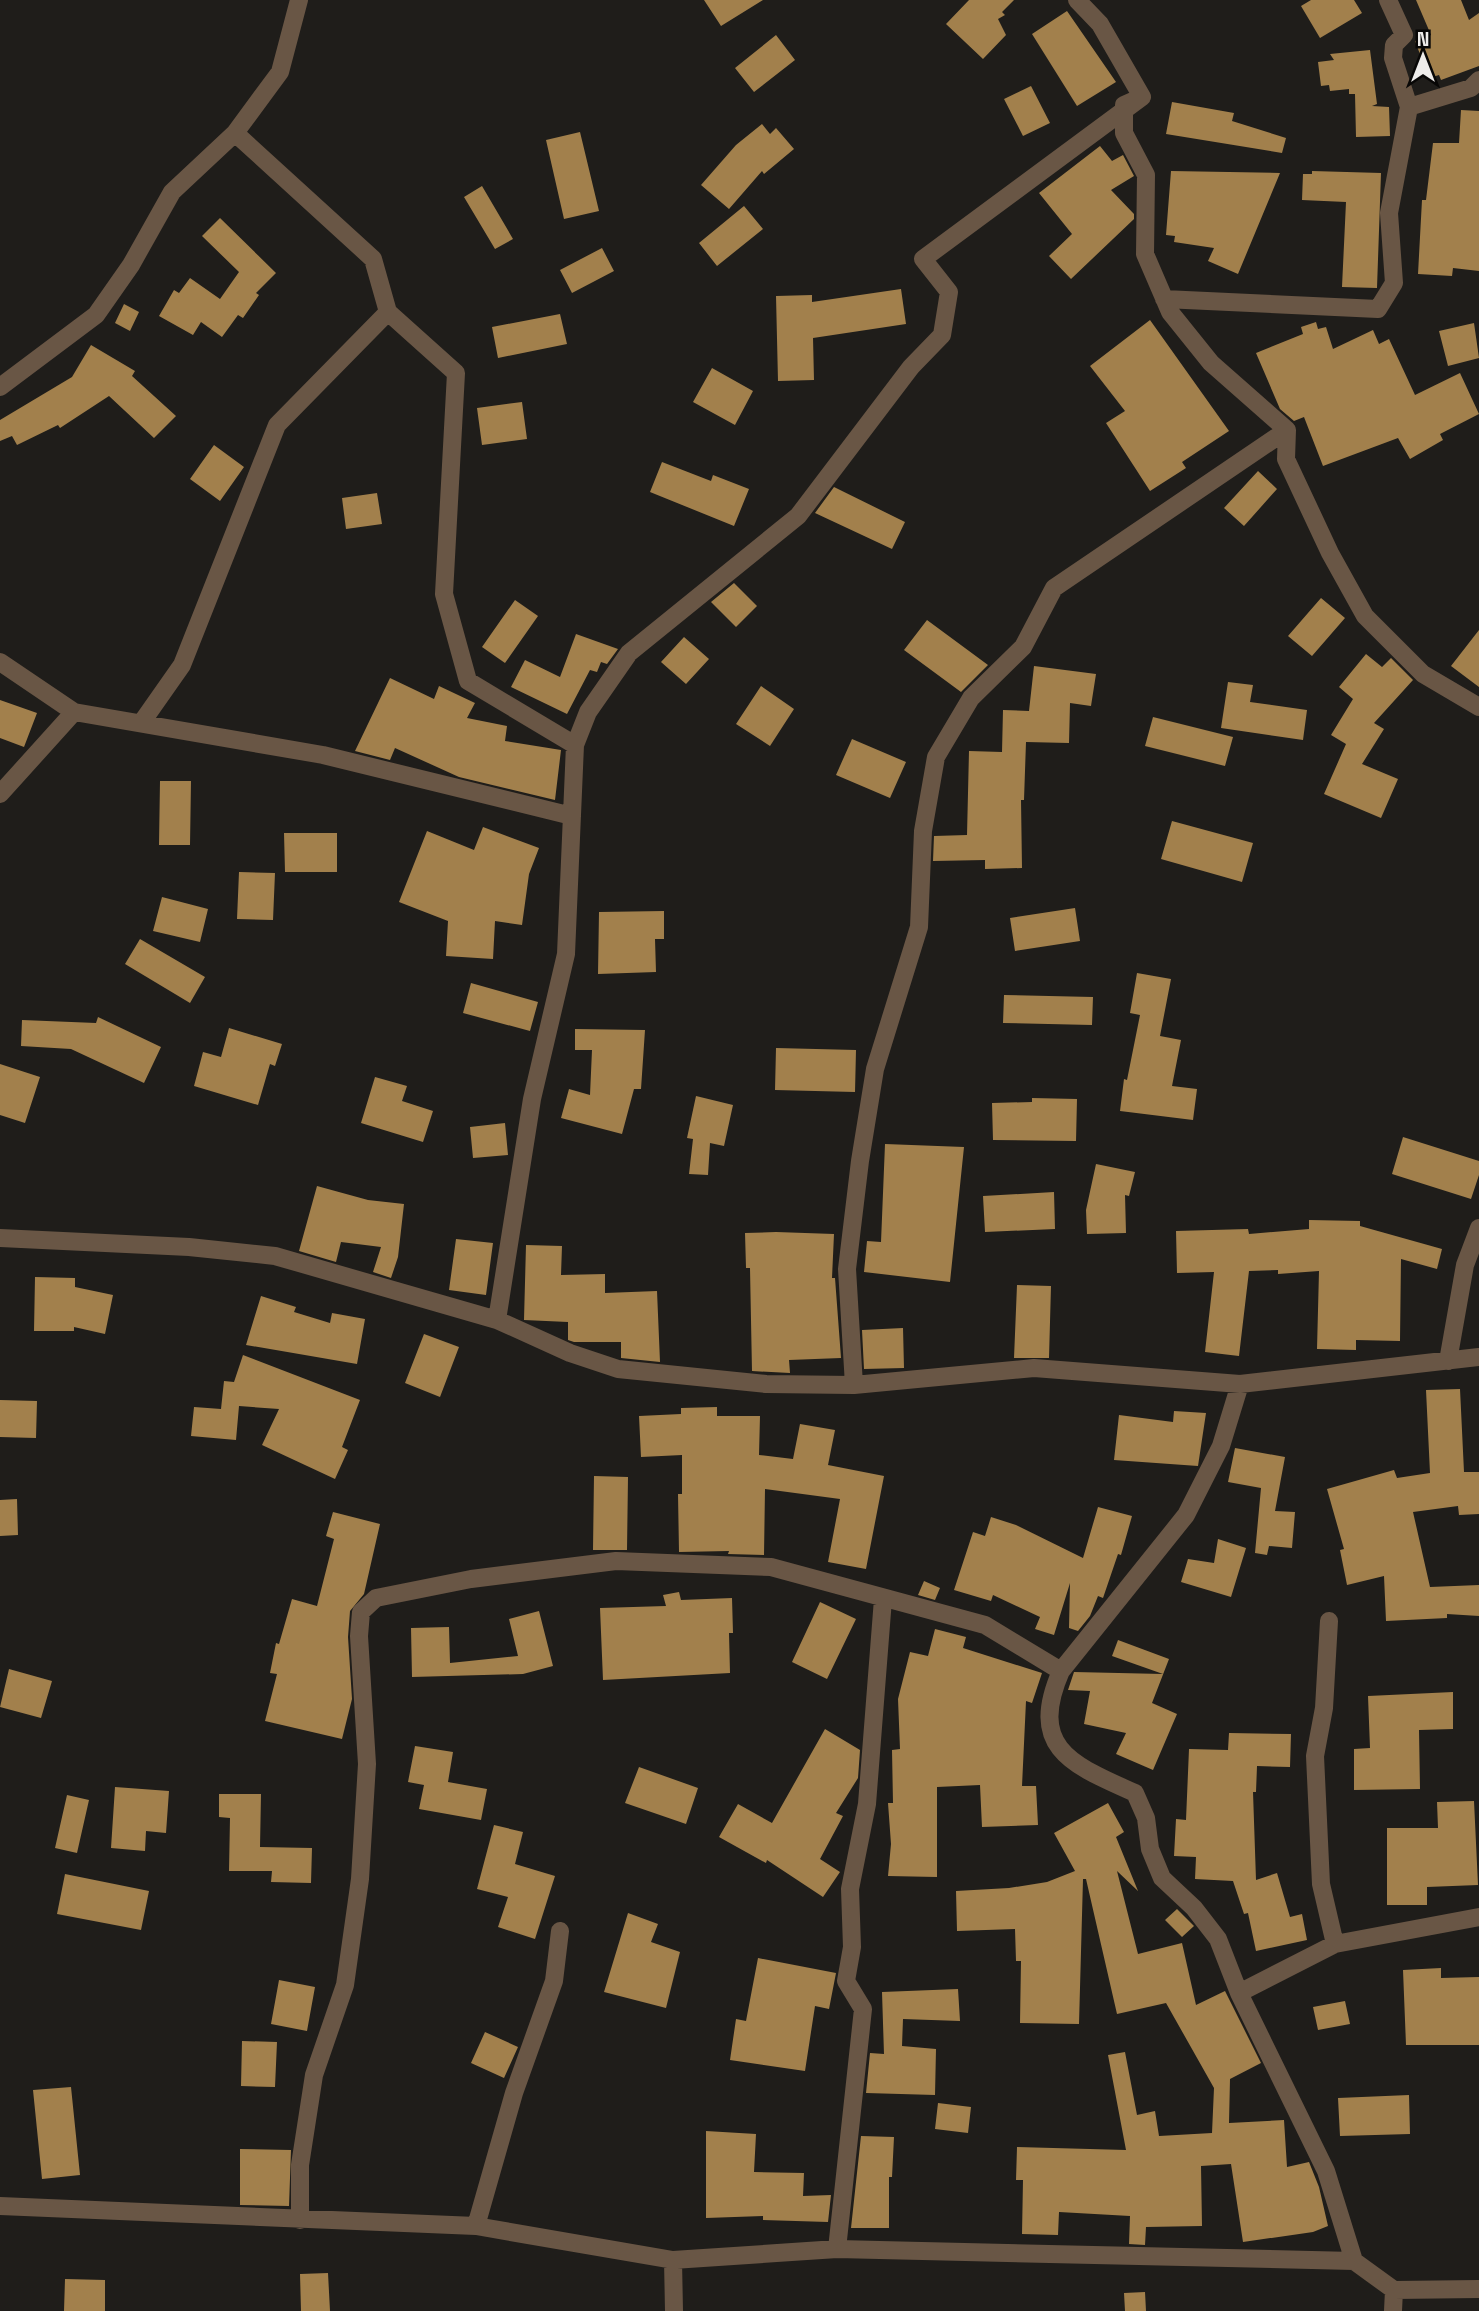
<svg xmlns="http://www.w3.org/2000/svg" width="1479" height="2311" viewBox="0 0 1479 2311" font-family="'Space Grotesk',sans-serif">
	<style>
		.building { fill: #a2804c }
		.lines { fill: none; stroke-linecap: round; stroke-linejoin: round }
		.street { stroke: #695645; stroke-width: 18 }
	</style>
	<rect width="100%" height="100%" fill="#1f1d1a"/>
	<path class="building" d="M704 0H763L721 26Z
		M969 0H1014L1002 12 1005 15 998 19 1006 35 983 59 946 24Z
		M1311 0H1354L1362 13 1320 38 1301 6Z
		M1416 0H1461L1469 20 1479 13V66L1441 80 1439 75 1429 78 1415 41 1431 35Z
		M1067 11 1116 82 1077 106 1032 34Z
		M776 35 795 60 754 92 735 68Z
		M1370 50 1377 104 1372 106 1389 107 1390 136 1356 137 1355 94H1349V89L1330 91 1329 85 1321 86 1318 62 1334 60 1330 54Z
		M1031 86 1050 123 1023 136 1004 99Z
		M1172 102 1234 113 1232 121 1286 138 1282 153 1166 134Z
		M1461 110 1479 111V271L1453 268 1452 276 1418 274 1422 200H1426L1433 143H1459Z
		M762 124 770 134 776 128 794 149 764 174 762 171 729 209 701 185 736 145Z
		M580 132 599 211 564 219 546 140Z
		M1100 146 1112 161 1123 155 1134 176 1111 190 1134 214V219L1071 279 1049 256 1072 234 1039 193Z
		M1171 171 1280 173 1238 274 1208 261 1214 248 1174 242 1175 236 1166 235Z
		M1312 171 1381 173 1377 288 1342 287 1346 202 1302 200 1303 174H1312Z
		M482 186 513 239 495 249 464 197Z
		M744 206 763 229 717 266 699 243Z
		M220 218 276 273 256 293 259 295 243 318 238 315 222 337 201 322 193 335 159 316 174 290 179 293 190 278 220 299 239 272 202 236Z
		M602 248 614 271 572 293 560 270Z
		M901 289 906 324 813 338 814 380 778 381 776 296 812 295V302Z
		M124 304 139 312 130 331 115 323Z
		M560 314 567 344 498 358 492 327Z
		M1150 320 1229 431 1182 462 1186 468 1150 491 1106 423 1125 411 1090 366Z
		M1316 322 1318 329 1326 327 1333 349 1373 330 1379 344 1389 339 1415 395 1460 373 1479 414 1440 434 1443 440 1410 459 1398 438 1323 466 1304 417 1294 421 1280 409 1256 353 1303 334 1301 327Z
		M1474 323 1479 358 1448 366 1439 331Z
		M91 345 135 371 132 376 176 416 154 438 109 396 60 428 58 425 17 445 12 436 0 441V420L72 377Z
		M712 368 753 391 735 425 693 402Z
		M522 402 527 439 482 445 477 408Z
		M214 445 244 467 220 501 190 479Z
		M662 462 711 481 713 475 749 489 734 526 650 492Z
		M1258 471 1277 489 1244 526 1224 508Z
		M834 487 905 522 892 549 815 513Z
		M377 493 382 524 346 529 342 498Z
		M734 583 757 606 736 627 711 602Z
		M1321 598 1345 618 1312 656 1288 636Z
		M515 600 538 616 505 663 482 647Z
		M927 620 988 665 961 692 904 650Z
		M1479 630V687L1451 666Z
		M576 634 618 649 607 664 601 662 597 672 590 670 567 714 511 687 525 660 560 677Z
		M684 637 709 659 686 684 661 662Z
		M1366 654 1382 667 1391 658 1413 680 1374 723 1384 729 1362 764 1398 779 1381 818 1324 794 1346 744 1331 735 1353 699 1339 687Z
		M1034 666 1096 674 1091 706 1070 703 1069 743 1026 742 1024 800H1021L1022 868 985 869V860L933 861 934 836 967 835 969 751 1002 752 1003 710 1029 711Z
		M390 678 434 699 439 686 475 703 467 718 507 726 505 741 561 750 555 800 459 777 395 748 390 760 355 751Z
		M1228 682 1253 685 1250 702 1307 710 1303 740 1221 728Z
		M761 686 794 709 770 746 736 724Z
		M0 700 37 713 24 747 0 738Z
		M1153 717 1233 737 1225 766 1145 746Z
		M852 739 906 762 890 798 836 775Z
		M160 781H191L190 845H159Z
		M1172 821 1253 843 1242 882 1161 859Z
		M483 827 539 848 529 874 522 925 495 921 493 959 446 956 448 921 399 902 427 831 474 850Z
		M284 833H337V872H285Z
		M239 872 275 873 273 920 237 919Z
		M162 897 208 909 200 942 153 931Z
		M1075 908 1080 941 1015 951 1010 918Z
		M664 911V939H655L656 972 598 974 599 912Z
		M140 939 205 977 190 1003 125 964Z
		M1137 973 1171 979 1160 1036 1181 1040 1172 1086 1197 1089 1193 1120 1120 1111 1124 1079 1127 1080 1140 1015 1130 1013Z
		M471 983 538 1002 530 1031 463 1013Z
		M1004 995 1093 997 1092 1025 1003 1023Z
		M98 1017 161 1047 144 1083 71 1049 21 1046 22 1020 96 1023Z
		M229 1028 282 1044 275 1066 270 1064 258 1105 194 1086 203 1052 221 1057Z
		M575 1029 645 1030 641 1089H634L622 1134 561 1118 569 1089 590 1095 592 1050H575Z
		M776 1048 856 1050 855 1092 775 1090Z
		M0 1064 40 1077 25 1123 0 1115Z
		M375 1077 407 1086 402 1101 433 1111 423 1142 361 1123Z
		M696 1096 733 1105 724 1146 710 1143 708 1175 689 1174 693 1139 687 1138Z
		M1032 1098 1077 1099 1076 1141 993 1140 992 1103 1032 1102Z
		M505 1123 508 1155 473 1158 470 1127Z
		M1403 1137 1479 1161V1175L1471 1199 1392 1174Z
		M885 1144 964 1147 950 1282 864 1272 867 1241 881 1242Z
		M1096 1164 1135 1172 1129 1196 1125 1195 1126 1233 1087 1234 1086 1210Z
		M317 1186 368 1200 404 1204 398 1257 391 1278 373 1272 381 1247 341 1242 336 1262 299 1251Z
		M1054 1192 1055 1229 985 1232 983 1196Z
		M1309 1220 1360 1221V1226L1442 1249 1437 1269 1401 1259 1400 1341 1356 1340V1350L1317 1349 1319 1271 1278 1274V1270L1249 1271 1239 1356 1205 1352 1214 1272 1177 1273 1176 1231 1248 1229 1249 1234 1309 1229Z
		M776 1232 834 1234 832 1278H835L841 1358 789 1360 790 1373 752 1371 750 1268H746L745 1233Z
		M456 1239 493 1243 486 1295 449 1290Z
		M526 1245 562 1246 561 1275 605 1274V1293L657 1291 660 1362 621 1358V1342H574L568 1340V1322L524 1320Z
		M35 1277 75 1278V1287L113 1295 105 1334 74 1327V1331H34Z
		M1017 1285 1051 1286 1049 1358H1014Z
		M261 1296 296 1307 294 1312 330 1323 332 1313 365 1319 357 1364 246 1345Z
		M903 1328 904 1368 864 1369 862 1330Z
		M424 1334 459 1347 440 1397 405 1383Z
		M243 1355 360 1400 342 1447 348 1450 335 1479 262 1445 279 1409 239 1406 236 1440 191 1436 194 1407 221 1409 224 1381 234 1382Z
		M1460 1389 1464 1472H1479V1514L1459 1515 1458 1506 1413 1512 1430 1587 1479 1585V1616L1447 1614V1618L1386 1621 1384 1576 1347 1585 1340 1550 1344 1549 1327 1489 1394 1470 1397 1478 1430 1473 1426 1390Z
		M0 1400 37 1401 36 1438 0 1437Z
		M717 1407V1416H760L759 1455 793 1459 800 1424 835 1430 828 1465 884 1476 866 1569 828 1562 840 1499 765 1489 764 1555 728 1554 729 1551 679 1552 678 1494H682V1455L641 1457 639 1416 681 1414V1408Z
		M1174 1411 1206 1413 1198 1466 1114 1460 1119 1415 1173 1422Z
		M1235 1448 1285 1457 1275 1511 1295 1512 1292 1548 1269 1546 1267 1555 1255 1553 1261 1488 1228 1482Z
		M594 1476 628 1477 627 1550H593Z
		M17 1499 18 1535 0 1536V1500Z
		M1098 1507 1132 1516 1121 1555 1118 1554 1103 1598 1098 1596 1090 1616 1078 1631 1069 1628 1070 1583 1054 1635 1035 1629 1040 1617 993 1595 991 1601 954 1590 973 1532 985 1536 991 1517 1016 1525 1083 1558Z
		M333 1512 380 1524 364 1594 350 1611 348 1637 352 1699 342 1739 265 1721 277 1674 270 1673 276 1643 279 1644 292 1599 317 1606 334 1539 326 1536Z
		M1218 1539 1246 1548 1231 1597 1181 1582 1188 1559 1214 1563Z
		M924 1581 940 1588 935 1600 918 1595Z
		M679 1592 681 1600 732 1598 733 1633H729L730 1673 603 1680 600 1608 666 1606 663 1595Z
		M820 1602 856 1619 827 1679 792 1662Z
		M539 1611 553 1666 523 1674 412 1677 411 1628 449 1627 450 1663 518 1656 509 1619Z
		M935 1629 966 1637 963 1648 1042 1673 1032 1703 1026 1701 1022 1786H1036L1038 1825 982 1827 980 1785 937 1787V1877L888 1876 891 1844 888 1803H893L892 1750 900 1749 898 1699 910 1652 928 1656Z
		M1118 1640 1169 1659 1152 1703 1177 1714 1153 1770 1116 1754 1126 1733 1084 1724 1090 1691 1068 1690 1074 1672 1163 1674 1112 1656Z
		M9 1669 52 1681 41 1718 0 1707Z
		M1453 1692V1729L1419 1730 1420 1789 1354 1790V1749L1370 1748 1368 1696Z
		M825 1729 860 1750 858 1778 836 1813 843 1816 820 1859 840 1872 823 1897 767 1860 766 1863 719 1837 738 1804 772 1823Z
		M1229 1733 1291 1734 1290 1767 1257 1766 1256 1792H1253L1256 1880 1277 1873 1290 1917 1302 1914 1307 1940 1256 1951 1248 1913 1244 1914 1233 1881 1195 1879 1196 1857 1174 1856 1176 1819 1186 1820 1189 1749 1228 1750Z
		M415 1746 453 1752 448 1782 487 1789 481 1820 419 1809 424 1785 408 1782Z
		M639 1767 698 1788 686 1824 625 1803Z
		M115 1787 169 1791 166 1833 146 1831 145 1851 111 1848Z
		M219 1794H261L260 1847 312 1848 311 1883 271 1882 272 1871H229L230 1818 219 1817Z
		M67 1795 89 1800 77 1853 55 1848Z
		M1474 1801 1478 1885 1427 1887V1905H1387V1828H1438L1437 1802Z
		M1108 1803 1124 1832 1116 1837 1138 1891 1117 1871 1138 1954 1182 1943 1196 2005 1225 1991 1261 2063 1230 2079 1229 2123 1284 2120 1287 2167 1309 2162 1319 2187 1328 2226 1313 2232 1243 2242 1231 2164 1201 2166 1202 2226 1146 2227 1145 2245 1129 2244 1130 2216 1059 2212 1058 2235 1022 2234 1023 2180H1016L1017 2147 1126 2150 1108 2055 1125 2052 1137 2115 1155 2111 1159 2136 1212 2133 1214 2088 1166 2003 1117 2014 1086 1879H1083L1079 2024 1020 2023 1021 1961H1016L1015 1929 957 1931 956 1891 1009 1888 1047 1882 1075 1871 1054 1833Z
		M494 1825 523 1832 515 1864 555 1876 535 1939 498 1927 508 1897 477 1889Z
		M65 1874 149 1891 141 1930 57 1914Z
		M1177 1909 1194 1926 1182 1937 1165 1920Z
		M628 1913 658 1924 651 1942 680 1952 666 2008 604 1992Z
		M758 1958 836 1973 829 2009 815 2006 805 2071 730 2060 736 2019 746 2021Z
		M1441 1968V1978L1479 1977V2045H1406L1403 1970Z
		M279 1980 315 1987 307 2031 271 2024Z
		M958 1989 960 2021 903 2019 902 2046 936 2049 935 2095 866 2093 870 2053 884 2054 882 1992Z
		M1345 2001 1350 2024 1318 2030 1313 2007Z
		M485 2032 518 2047 504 2078 471 2063Z
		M242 2041 277 2042 275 2087 241 2086Z
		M71 2087 80 2175 42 2179 33 2090Z
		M1409 2095 1410 2134 1340 2136 1338 2098Z
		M938 2103 971 2107 968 2133 935 2129Z
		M706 2131 756 2134 754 2172 804 2173 803 2196 831 2195 828 2222 763 2220V2216L706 2218Z
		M861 2136 894 2137 892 2177H889V2228H851Z
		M240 2149 291 2150 289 2206 240 2205Z
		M328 2273 330 2311H301L300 2274Z
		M65 2279 105 2280V2311H64Z
		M1145 2292 1146 2311H1125L1124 2293Z"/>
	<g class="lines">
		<path class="street" d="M1077 0 1100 24 1142 97 1124 105V133L1146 175 1145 254 1170 312 1211 363 1287 430 1286 459 1330 553 1365 616 1423 674 1479 707
			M1409 107 1471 88 1479 80
			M1164 299 1378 309 1394 283 1389 213 1409 107 1393 58 1394 45 1404 35 1388 0
			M388 312 456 373 444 594 468 681 575 745
			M0 387 96 315 131 265 172 192 235 133 280 72 299 0
			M0 662 74 712 323 755 572 816
			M142 722 182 665 277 425 388 312 373 259 235 133
			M0 794 74 712
			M0 1238 189 1247 275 1256 497 1320 570 1353 618 1369 766 1384 854 1385 1034 1368 1240 1384 1479 1357
			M497 1320 532 1099 566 954 575 745 588 712 629 653 798 516 911 367 942 335 949 292 923 259 1142 97
			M1448 1361 1465 1265 1479 1228
			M1240 1384 1221 1446 1186 1515 1061 1671C1027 1749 1073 1765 1135 1793L1146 1818 1150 1849 1162 1878 1194 1908 1218 1939 1239 1993 1326 2171 1354 2261
			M854 1385 847 1269 860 1161 875 1069 919 927 923 831 936 757 971 698 1023 647 1054 588 1287 430
			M1329 1621 1324 1708 1315 1756 1321 1884 1335 1944
			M1239 1993 1335 1944 1479 1917
			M0 2206 476 2226 673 2260 837 2249 1354 2261 1394 2290 1479 2289
			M300 2220V2165L314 2075 345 1985 360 1879 367 1764 359 1636 361 1612 376 1598 471 1579 616 1561 771 1567 985 1625 1061 1671
			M476 2226 514 2093 554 1981 560 1931
			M837 2249 863 2009 846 1981 852 1947 850 1889 867 1804 883 1599
			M673 2260 674 2311
			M1393 2311 1394 2290"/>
	</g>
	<g transform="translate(1423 56)" stroke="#080706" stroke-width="5" paint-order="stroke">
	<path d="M0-5L12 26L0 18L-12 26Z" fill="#eeecea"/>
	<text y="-10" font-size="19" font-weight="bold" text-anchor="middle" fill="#eeecea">N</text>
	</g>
</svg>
